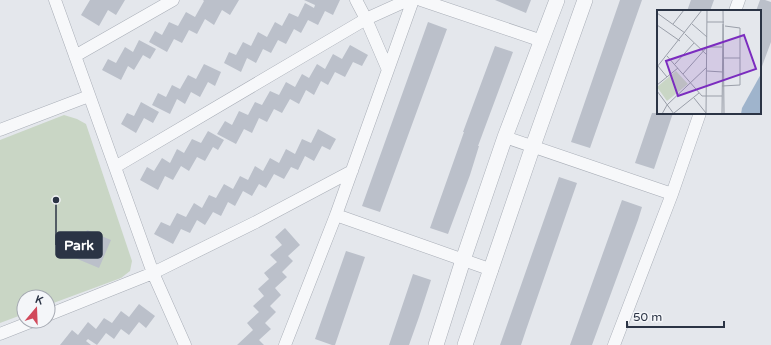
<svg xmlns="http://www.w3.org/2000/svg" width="771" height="345" viewBox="0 0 771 345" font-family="'Varela Round',sans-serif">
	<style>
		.green { fill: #c9d6c5 }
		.building { fill: #bbc0ca }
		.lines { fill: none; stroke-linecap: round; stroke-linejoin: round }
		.minor-casing { stroke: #a9aeb7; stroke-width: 13 }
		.tertiary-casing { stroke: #a9aeb7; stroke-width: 16 }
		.minor { stroke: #f7f8fa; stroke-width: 12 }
		.tertiary { stroke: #f7f8fa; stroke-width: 15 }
		.inset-road { fill: none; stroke: #9a9fa9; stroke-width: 1 }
		.view { fill: #7b2cbf; fill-opacity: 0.15; stroke: #7b2cbf; stroke-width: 2 }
		.inset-edge { fill: none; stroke: #2b3445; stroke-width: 2 }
		.leader { fill: none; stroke: #2b3445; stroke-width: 1.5 }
		.callout-dot { fill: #2b3445; stroke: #f4f6f9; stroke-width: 1.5 }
		.callout { fill: #2b3445; stroke: #2b3445; stroke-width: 1.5 }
		.callout-label { font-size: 14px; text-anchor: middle; font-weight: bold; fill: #fff }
	</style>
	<rect width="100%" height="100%" fill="#e4e7ec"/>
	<path class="green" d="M64 115 77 119 86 124 132 261 130 271 121 278 48 305V297H24V314L0 323V140Z"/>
	<path class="building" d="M90 0H125L116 15 108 10 99 26 81 15Z
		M203 0H239L230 15 222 10 214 25 205 19 197 34 189 30 182 43 174 39 167 52 149 42 155 31 162 35 169 22 178 26 186 12 195 17 204 1Z
		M304 0H340L333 15 325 11 318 25 308 20 301 33 294 29 286 44 278 40 271 53 263 49 256 63 247 58 241 72 224 63 229 52 236 55 243 42 251 46 258 32 267 37 275 22 282 26 289 13 298 17 305 3 314 8 315 5Z
		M495 0H531L526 13Z
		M620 0H642L590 148 571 142Z
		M691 0H714L710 11H687Z
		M760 0H765L771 2V42L761 69H760V11H756Z
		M428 22 447 29 380 212 362 206Z
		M139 40 156 49 150 59 143 55 134 70 128 66 121 80 102 70 108 59 116 63 125 47 133 52Z
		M350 45 368 55 362 66 353 62 345 77 335 72 328 85 321 81 314 95 306 90 299 104 290 99 282 113 274 109 267 122 259 118 252 133 244 129 236 144 217 134 225 121 232 125 239 111 248 115 255 102 262 105 270 91 279 95 286 82 295 87 302 74 309 78 317 64 325 69 333 54 342 59Z
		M495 46 513 52 478 146H479L470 175 448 234 430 228 464 132H463Z
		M204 64 221 72 215 86 208 82 200 97 191 92 185 104 177 99 170 114 152 105 158 93 166 97 172 85 180 89 188 75 196 79Z
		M141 102 159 112 153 123 144 118 136 133 121 124 127 113 134 116Z
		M652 113H673L654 169 635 163Z
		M318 129 336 139 330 150 322 146 314 161 305 156 298 170 291 167 284 179 274 174 266 188 259 184 252 196 243 191 235 206 228 202 221 216 213 212 205 225 197 220 190 233 181 229 173 244 154 234 161 222 170 226 177 213 186 217 194 203 202 208 209 195 216 198 224 184 233 189 240 176 248 180 255 166 263 171 270 158 279 163 286 149 295 154 302 139 311 143Z
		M208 131 224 140 218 150 213 147 205 161 197 157 189 171 181 166 173 180 165 176 158 190 140 180 147 167 154 171 162 158 170 163 177 149 184 153 192 139 201 143Z
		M559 177 577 183 526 330 521 345H500Z
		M622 200 642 207 638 220 592 345H570Z
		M285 228 300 245 288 256 293 261 282 272 287 277 275 288 281 295 270 306 276 312 265 323 271 329 259 340 264 345H237L253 330 247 323 259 312 253 306 264 296 258 289 269 279 264 273 277 262 270 255 282 245 275 237Z
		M87 230 111 240 99 268 75 258Z
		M346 251 365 257 335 345H332L315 339Z
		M413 274 431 280 419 317 409 345H389Z
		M139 304 155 316 146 328 139 322 129 335 121 329 114 339 106 333 97 345 88 339 86 341 91 345H60L72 330 78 335 88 322 96 329 104 318 112 323 121 311 129 317Z"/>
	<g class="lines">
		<defs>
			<path id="minor" d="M55 0 153 273 185 345
				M356 0 366 19 388 70
				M421 0 542 41
				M735 11 739 0
				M75 56 173 0
				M0 130 89 96
				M505 137 672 194
				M115 167 366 19 408 0
				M336 215 492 270
				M48 315 153 273 256 222 352 171
				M0 334 33 321
				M285 345 336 215 413 0
				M614 345 672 194 700 113"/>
			<path id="tertiary" d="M436 345 463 260 505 137 557 0
				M465 345 533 146 585 0"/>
		</defs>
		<use href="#minor" class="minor-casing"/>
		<use href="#tertiary" class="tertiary-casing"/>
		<use href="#minor" class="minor"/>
		<use href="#tertiary" class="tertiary"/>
	</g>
	<g transform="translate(657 10)">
		<rect width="104" height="104" fill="#e4e7ec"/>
		<path d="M19 61 31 74 10 91 0 77Z" fill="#c9d6c5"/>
		<path d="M104 64V104H84L85 98Z" fill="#9fb4cc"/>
		<path class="inset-road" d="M66 0 67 104M0 3 28 23M50 12H67M16 14 27 0M35 14 50 27M0 15 23 31M28 24 50 45M10 46 45 86H65M67 48H83M18 54 37 33M1 56 10 67M0 57 45 0M50 61 66 62M26 64 50 37H65M0 75 21 58M65 76 83 75V18L68 16M0 81 17 104M37 88 49 103M17 103 42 83M5 104 10 95 50 57M49 104 50 0M65 104 66 14"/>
		<path class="view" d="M87 25 99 59 21 86 9 51Z"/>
		<rect width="104" height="104" class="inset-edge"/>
	</g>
	<path class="leader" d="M56 200L56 245"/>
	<circle class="callout-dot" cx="56" cy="200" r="4"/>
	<rect class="callout" x="56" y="232" width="46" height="26" rx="4"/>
	<g class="callout-label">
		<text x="79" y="250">Park</text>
	</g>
	<g transform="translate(36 309) rotate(19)"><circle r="19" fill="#f4f6f9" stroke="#a4a8b1"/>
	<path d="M0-3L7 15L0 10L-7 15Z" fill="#d1495b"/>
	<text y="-6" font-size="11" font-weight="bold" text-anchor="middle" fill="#2b3445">K</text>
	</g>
	<path d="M627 321v6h97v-6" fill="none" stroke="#2b3445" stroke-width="2"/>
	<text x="633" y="321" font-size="12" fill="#2b3445" stroke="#f4f6f9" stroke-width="3" paint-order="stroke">50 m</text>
</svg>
